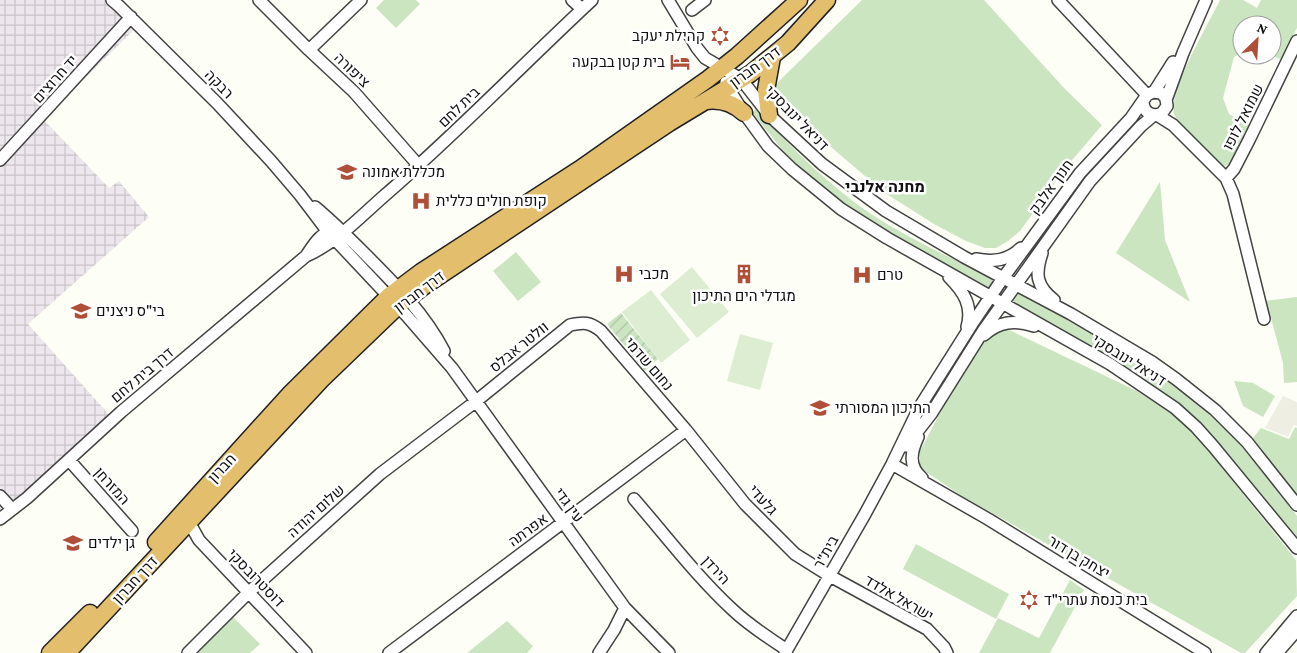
<svg xmlns="http://www.w3.org/2000/svg" width="1297" height="653" viewBox="0 0 1297 653" font-family="'Crimson Pro',Heebo,serif">
	<style>
		.industrial { fill: url(#industrial-grid) }
		.grass { fill: #cbe5c1 }
		.garden { fill: url(#garden-furrows) }
		.pitch { fill: #ddedd2 }
		.plaza { fill: #efeee3 }
		.lines { fill: none; stroke-linecap: round; stroke-linejoin: round }
		.minor-casing { stroke: #434343; stroke-width: 14 }
		.highway-casing { stroke: #212121; stroke-width: 19 }
		.minor { stroke: #fff; stroke-width: 11 }
		.highway { stroke: #e3bf6d; stroke-width: 16 }
		.labels { text-anchor: middle; stroke-width: 5; stroke-linejoin: round; paint-order: stroke }
		.poi-label { font-size: 15px; fill: #101010; stroke: #fff; text-anchor: start }
		.street-label { font-size: 15px; fill: #101010; stroke: #fff }
		.neighbourhood-label { font-size: 16px; font-weight: bold; fill: #101010; stroke: #fff }
	</style>
	<defs>
		<pattern id="industrial-grid" width="8" height="8" patternUnits="userSpaceOnUse" patternTransform="scale(1.25)"><rect width="8" height="8" fill="#ede6ec"/><path d="M0 4h8M4 0v8" fill="none" stroke="#cac4c9"/></pattern>
		<pattern id="garden-furrows" width="10" height="10" patternUnits="userSpaceOnUse" patternTransform="scale(1.25)"><rect width="10" height="10" fill="#cbe5c1"/><path d="M-1 1l2-2M0 10L10 0M9 11l2-2" fill="none" stroke="#adc3a5"/></pattern>
	</defs>
	<rect width="100%" height="100%" fill="#fdfef5"/>
	<path class="industrial" d="M0 0H108L138 26 43 119 109 188 119 181 149 217 28 324 112 418 0 517Z"/>
	<path class="grass" d="M384 0H416L420 4 396 28 376 8Z
		M862 0H984L1065 89 1102 125 1068 165 1020 231 1008 241 996 248H985L966 241 934 224 885 193 798 119 775 93 774 90 777 83Z
		M1220 0H1243L1257 8 1261 0H1297V28L1281 59 1268 55H1272V25H1242V53L1234 57 1223 98 1229 114 1250 125 1230 164 1219 167C1210 158 1177 125 1174 114 1168 91 1209 23 1220 0Z
		M756 109C791 147 828 185 871 214 911 240 954 259 996 280L990 290 928 258 842 203 812 179 783 151 752 112Z
		M1160 182 1165 240 1190 302 1116 253Z
		M516 252 541 282 518 301 493 271Z
		M1017 292 1068 319 1150 366 1174 383 1201 406 1244 449 1297 516V539L1212 437 1180 404 1126 366 1009 302Z
		M1297 297V382L1284 383 1283 363 1271 318 1264 301Z
		M1005 328 1137 391 1172 414 1199 439 1296 560 1297 596 1245 653H1241L962 496 920 468V451L948 398 980 345Z
		M1234 381 1253 383 1275 396 1263 417 1243 406Z
		M1295 427 1297 428V495L1252 439 1261 428 1289 439Z
		M916 544 1009 594 996 619 903 569Z
		M1070 580 1084 590 1050 653H979L998 618 1039 638Z
		M233 617 260 644 250 653H197Z
		M507 621 533 646 527 653H467Z"/>
	<path class="garden" d="M621 313 658 359 645 371 607 324Z"/>
	<path class="pitch" d="M692 267 729 312 697 338 660 294Z
		M651 290 690 340 661 363 622 312Z
		M740 334 773 343 760 390 727 381Z"/>
	<path class="plaza" d="M1283 396 1297 402V426L1294 425 1288 437 1265 428Z"/>
	<g class="lines">
		<defs>
			<path id="minor" d="M112 0 119 6 217 103 271 161 300 195 328 232 406 315 452 368 625 608 669 653
				M259 0 309 50 354 92 419 166
				M572 0 582 9
				M668 0 697 48 705 58 741 79 769 115 822 164 886 211 964 257 1071 314 1152 362 1176 379 1215 410 1247 442 1297 505
				M1058 0 1147 95
				M692 10 705 0
				M309 50 361 0
				M726 82 728 88 744 113 768 146 792 169 841 209 887 238 1110 364 1175 408 1196 427 1213 446 1297 548
				M1154 92 1173 62
				M1166 100 1183 53 1206 0
				M1157 115 1173 125 1226 178 1233 194 1264 319
				M0 160 131 17
				M1226 178 1234 169 1249 140 1297 41
				M315 207C333 222 350 239 366 255 395 284 425 314 444 351
				M1042 253C1035 274 1036 286 1054 300
				M306 256C313 246 320 232 334 231
				M976 259C993 262 1008 261 1021 248
				M949 277C964 292 973 306 967 327
				M984 335C999 321 1015 320 1034 326
				M918 437C911 452 908 466 922 478
				M906 446 931 414 983 331 1090 181 1141 126 1154 115
				M69 460 132 531
				M892 464 988 519 1205 653
				M0 496 12 509
				M634 499C667 537 697 577 734 611 750 626 769 638 787 650
				M0 519 27 498 121 412 306 256C336 243 360 217 384 196 456 134 522 65 592 0
				M189 522 199 540 306 653
				M188 653 249 592 380 474 475 402 570 325C584 322 590 322 601 331L686 430 745 504 795 554 830 576 927 629 944 647 947 653
				M389 653 686 430
				M599 653 614 630 625 608
				M785 653 865 514 892 464 919 408 972 324 1003 278 1080 173 1131 118 1147 95 1153 92 1161 93 1166 98 1167 106 1162 113C1152 118 1143 112 1143 101
				M1266 653 1297 616
				M1277 653 1297 630"/>
			<path id="highway" d="M706 101C721 99 733 103 744 113
				M769 115 766 90 772 57
				M156 542 289 395 389 296 421 272 580 169 708 79 737 56 799 0
				M50 653 90 613
				M67 653 321 380 398 306 427 284 669 123 750 74 788 43 827 0"/>
		</defs>
		<use href="#minor" class="minor-casing"/>
		<use href="#highway" class="highway-casing"/>
		<use href="#minor" class="minor"/>
		<use href="#highway" class="highway"/>
	</g>
	<defs>
		<symbol id="synagogue-bare" viewBox="-9 -9 18 18"><path d="M0-6.5L5.6 3.2H-5.6ZM0 6.5L5.6-3.2H-5.6Z" fill="#b04f38" stroke="#fff" stroke-width="2.5" paint-order="stroke"/></symbol>
		<symbol id="hotel-bare" viewBox="-9 -9 18 18"><path d="M-6-4.5h1.5V1H6V5H4.5V3h-9V5H-6ZM-4 0a1.8 1.8 0 1 1 3.6 0ZM.5 0V-2.5h3Q6-2.5 6 0Z" fill="#b04f38" stroke="#fff" stroke-width="2.5" paint-order="stroke"/></symbol>
		<symbol id="university-bare" viewBox="-9 -9 18 18"><path d="M0-5L7-2L0 1L-7-2ZM-4 1L0 2.5L4 1V4Q0 6-4 4Z" fill="#b04f38" stroke="#fff" stroke-width="2.5" paint-order="stroke"/></symbol>
		<symbol id="hospital-bare" viewBox="-9 -9 18 18"><path d="M-5-5h3v3.5h4V-5h3V5h-3V1.5h-4V5h-3Z" fill="#b04f38" stroke="#fff" stroke-width="2.5" paint-order="stroke"/></symbol>
		<symbol id="building-bare" viewBox="-9 -9 18 18"><path d="M-4-6H4V6H1V3H-1V6H-4ZM-2.5-4.3h1.7v1.8h-1.7ZM.8-4.3h1.7v1.8H.8ZM-2.5-1h1.7V.8h-1.7ZM.8-1h1.7V.8H.8Z" fill="#b04f38" stroke="#fff" stroke-width="2.5" paint-order="stroke"/></symbol>
		<symbol id="school-bare" viewBox="-9 -9 18 18"><path d="M0-5L7-2L0 1L-7-2ZM-4 1L0 2.5L4 1V4Q0 6-4 4Z" fill="#b04f38" stroke="#fff" stroke-width="2.5" paint-order="stroke"/></symbol>
	</defs>
	<g fill-rule="evenodd">
		<use href="#synagogue-bare" x="706" y="22" width="28" height="28"/>
		<use href="#hotel-bare" x="666" y="48" width="28" height="28"/>
		<use href="#university-bare" x="333" y="158" width="28" height="28"/>
		<use href="#hospital-bare" x="407" y="187" width="28" height="28"/>
		<use href="#hospital-bare" x="610" y="260" width="28" height="28"/>
		<use href="#building-bare" x="730" y="260" width="28" height="28"/>
		<use href="#hospital-bare" x="848" y="261" width="28" height="28"/>
		<use href="#school-bare" x="67" y="297" width="28" height="28"/>
		<use href="#school-bare" x="806" y="394" width="28" height="28"/>
		<use href="#school-bare" x="59" y="529" width="28" height="28"/>
		<use href="#synagogue-bare" x="1015" y="586" width="28" height="28"/>
	</g>
	<g class="labels">
		<g class="poi-label">
			<text x="705" y="41" text-anchor="end">קהילת יעקב</text>
			<text x="665" y="67" text-anchor="end">בית קטן בבקעה</text>
			<text x="362" y="177">מכללת אמונה</text>
			<text x="436" y="206">קופת חולים כללית</text>
			<text x="639" y="279">מכבי</text>
			<text x="877" y="280">טרם</text>
			<text x="744" y="301" text-anchor="middle">מגדלי הים התיכון</text>
			<text x="96" y="316">בי"ס ניצנים</text>
			<text x="835" y="413">התיכון המסורתי</text>
			<text x="88" y="548">גן ילדים</text>
			<text x="1044" y="605">בית כנסת עתרי"ד</text>
		</g>
		<g class="street-label">
			<text transform="translate(755 67) rotate(-36)" y="5">דרך חברון</text>
			<text transform="translate(352 70) rotate(44)" y="5">ציפורה</text>
			<text transform="translate(55 79) rotate(-48)" y="5">יד חרוצים</text>
			<text transform="translate(219 84) rotate(46)" y="5">רבקה</text>
			<text transform="translate(459 107) rotate(-44)" y="5">בית לחם</text>
			<text transform="translate(1243 117) rotate(-63)" y="5">שמואל לופו</text>
			<text transform="translate(797 118) rotate(46)" y="5">דניאל ינובסקי</text>
			<text transform="translate(1051 187) rotate(-54)" y="5">חנוך אלבק</text>
			<text transform="translate(419 292) rotate(-37)" y="5">דרך חברון</text>
			<text transform="translate(519 347) rotate(-39)" y="5">וולטר אבלס</text>
			<text transform="translate(1129 360) rotate(32)" y="5">דניאל ינובסקי</text>
			<text transform="translate(649 364) rotate(49)" y="5">נחום שדמי</text>
			<text transform="translate(142 375) rotate(-40)" y="5">דרך בית לחם</text>
			<text transform="translate(222 468) rotate(-47)" y="5">חברון</text>
			<text transform="translate(112 486) rotate(48)" y="5">המזרחן</text>
			<text transform="translate(763 500) rotate(48)" y="5">גלעדי</text>
			<text transform="translate(569 505) rotate(54)" y="5">עין גדי</text>
			<text transform="translate(316 511) rotate(-42)" y="5">שלום יהודה</text>
			<text transform="translate(528 530) rotate(-36)" y="5">אפרתה</text>
			<text transform="translate(826 552) rotate(-61)" y="5">בית"ר</text>
			<text transform="translate(1079 557) rotate(31)" y="5">יצחק בן דור</text>
			<text transform="translate(716 570) rotate(47)" y="5">הירדן</text>
			<text transform="translate(256 578) rotate(46)" y="5">דוסטרובסקי</text>
			<text transform="translate(135 580) rotate(-47)" y="5">דרך חברון</text>
			<text transform="translate(899 598) rotate(30)" y="5">ישראל אלדד</text>
		</g>
		<g class="neighbourhood-label">
			<text x="885" y="192">מחנה אלנבי</text>
		</g>
	</g>
	<g transform="translate(1257 40) rotate(25)"><circle r="24" fill="#ffffff" stroke="#9f9f9f"/>
	<path d="M0-4L9 19L0 12L-9 19Z" fill="#b04f38"/>
	<text y="-8" font-size="14" font-weight="bold" text-anchor="middle" fill="#101010">N</text>
	</g>
</svg>
